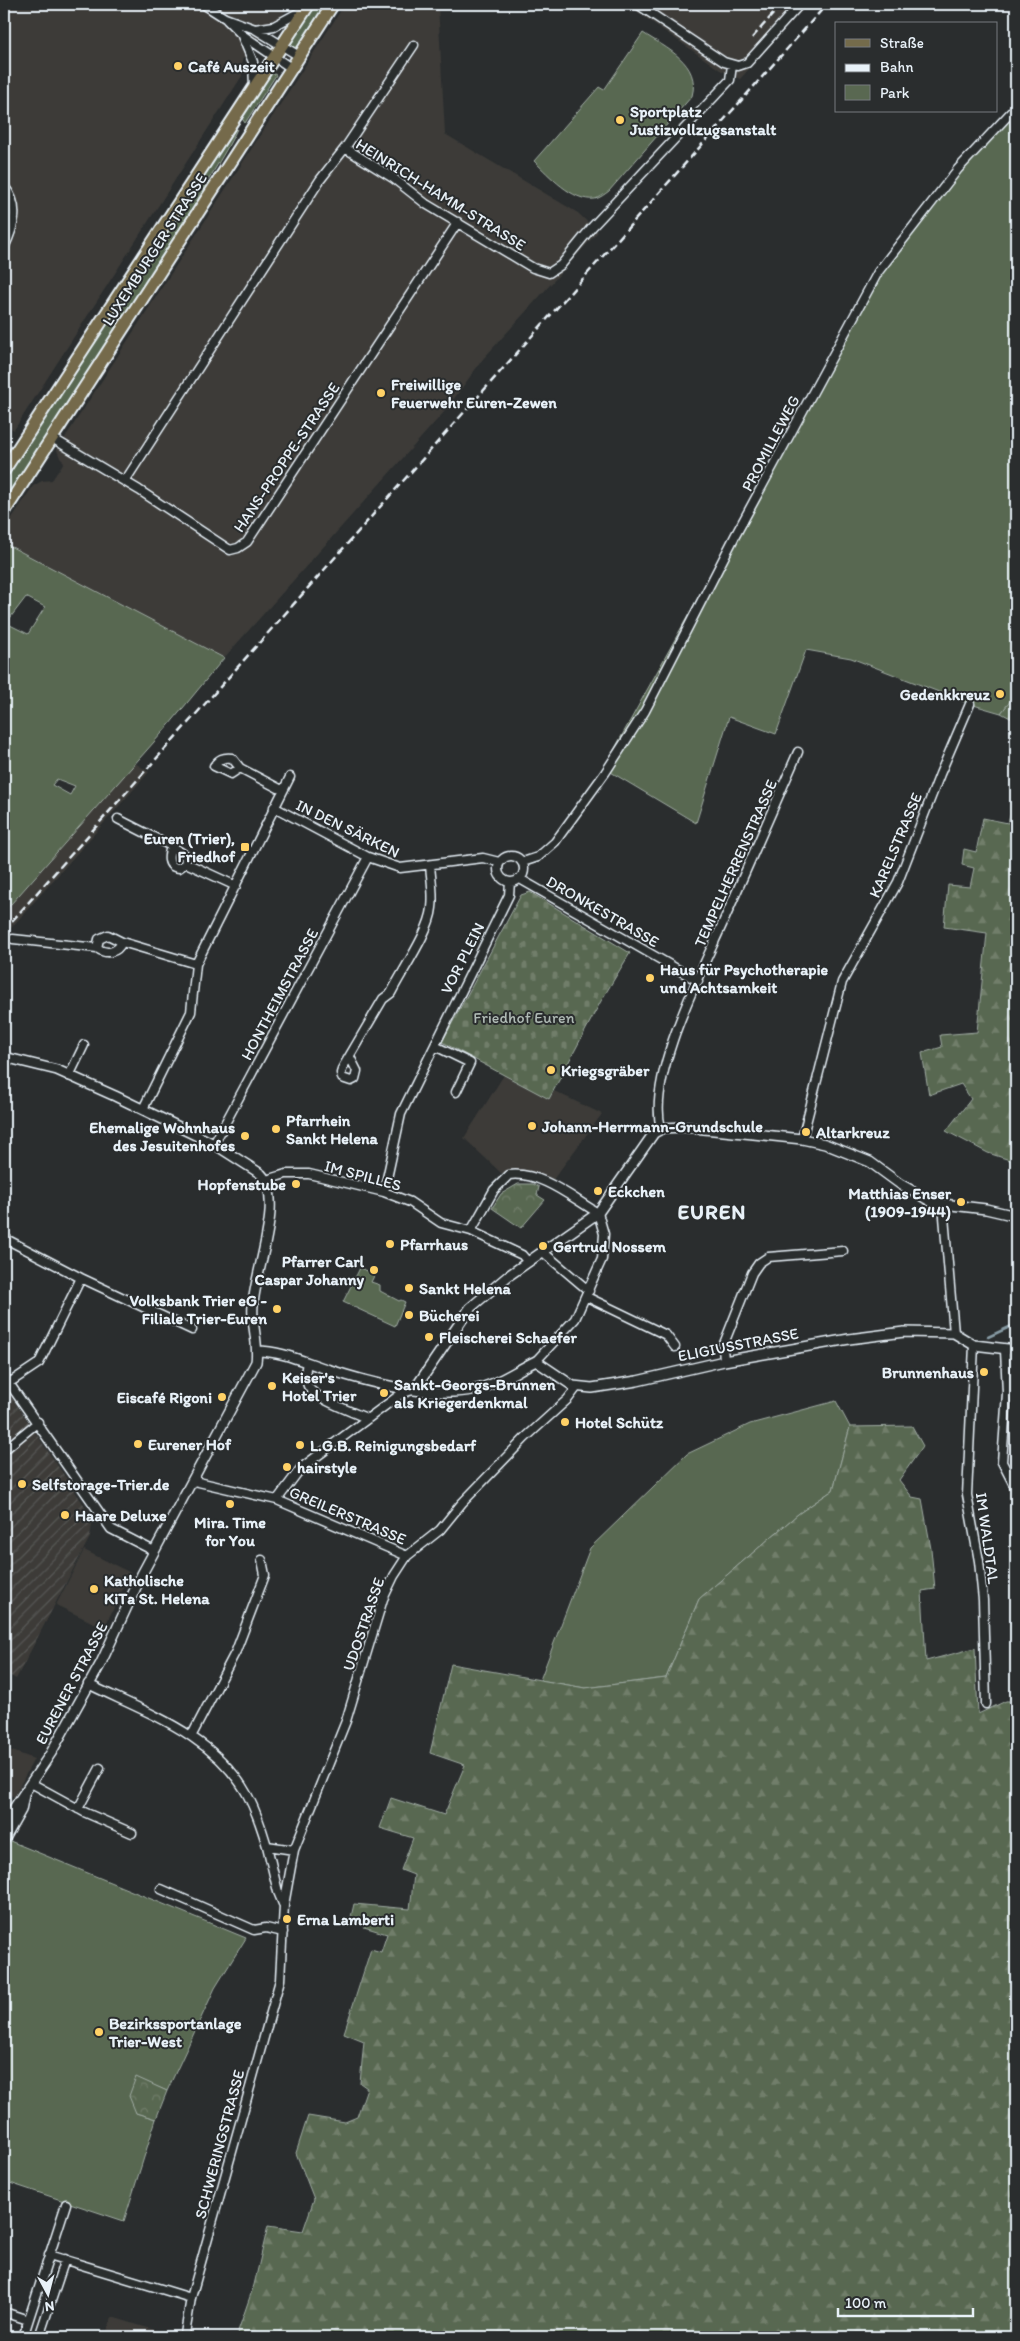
<svg xmlns="http://www.w3.org/2000/svg" width="1020" height="2341" viewBox="0 0 1020 2341" font-family="Itim,sans-serif">
	<style>
		.built { fill: #3c3b38 }
		.industrial { fill: url(#industrial-furrows) }
		.green { fill: #596851; stroke: #a0aca4; fill-rule: evenodd }
		.forest { fill: url(#forest-firs); stroke: #a0aca4 }
		.cemetery { fill: url(#cemetery-stones); stroke: #a0aca4 }
		.park { fill: url(#park-crowns); stroke: #a0aca4 }
		.lines { fill: none; stroke-linecap: round; stroke-linejoin: round }
		.stream { stroke: #879ba4; stroke-width: 2.5 }
		.minor-casing { stroke: #e8f1f8; stroke-width: 11 }
		.tertiary-casing { stroke: #e8f1f8; stroke-width: 12 }
		.primary-casing { stroke: #e8f1f8; stroke-width: 15 }
		.minor { stroke: #2a2d2e; stroke-width: 8 }
		.tertiary { stroke: #2a2d2e; stroke-width: 9 }
		.primary { stroke: #746b4b; stroke-width: 11 }
		.rail { stroke: #e8f1f8; stroke-width: 2.5; stroke-dasharray: 8 4; stroke-linecap: butt }
		.poi-dot { fill: #ffd166; stroke: #2a2d2e; stroke-width: 2 }
		.labels { text-anchor: middle; stroke-width: 4; stroke-linejoin: round; paint-order: stroke }
		.poi-label { font-size: 16px; font-weight: bold; fill: #e8f1f8; stroke: #2a2d2e; text-anchor: start }
		.street-label { font-size: 16px; fill: #e8f1f8; stroke: #2a2d2e }
		.park-label { font-size: 16px; fill: #afbab5; stroke: #2a2d2e }
		.district-label { font-size: 21px; font-weight: bold; letter-spacing: 1px; fill: #e8f1f8; stroke: #2a2d2e }
	</style>
	<defs>
		<pattern id="industrial-furrows" width="10" height="10" patternUnits="userSpaceOnUse" patternTransform="scale(1.25)"><rect width="10" height="10" fill="#3c3b38"/><path d="M-1 1l2-2M0 10L10 0M9 11l2-2" fill="none" stroke="#585856"/></pattern>
		<pattern id="forest-firs" width="22" height="20" patternUnits="userSpaceOnUse" patternTransform="scale(1.25)"><rect width="22" height="20" fill="#596851"/><path d="M5 1l3.5 6h-7zM16 11l3.5 6h-7z" fill="#717e6b"/></pattern>
		<pattern id="cemetery-stones" width="16" height="16" patternUnits="userSpaceOnUse" patternTransform="scale(1.25)"><rect width="16" height="16" fill="#596851"/><path d="M2 7V4a2 2 0 0 1 4 0v3zM10 15v-3a2 2 0 0 1 4 0v3z" fill="#717e6b"/></pattern>
		<pattern id="park-crowns" width="20" height="18" patternUnits="userSpaceOnUse" patternTransform="scale(1.25)"><rect width="20" height="18" fill="#596851"/><path d="M2 6a3 3 0 1 1 6 0M12 15a3 3 0 1 1 6 0" fill="none" stroke="#717e6b"/></pattern>
	</defs>
	<rect width="100%" height="100%" fill="#2a2d2e"/>
	<filter id="ink" filterUnits="userSpaceOnUse"><feTurbulence type="fractalNoise" baseFrequency=".02" numOctaves="2"/><feDisplacementMap in="SourceGraphic" scale="10" xChannelSelector="R" yChannelSelector="G"/><feConvolveMatrix kernelMatrix="1 2 1 2 8 2 1 2 1" color-interpolation-filters="sRGB"/></filter>
	<g filter="url(#ink)">
		<path class="built" d="M4 4H292L242 60V76L14 430 4 424Z
			M345 4H438L445 134 578 213 598 232 483 359 445 411 224 658 4 543V530L33 486 42 481 52 480 64 462 60 458 57 450Z
			M626 4H808L740 79 720 70Z
			M135 763 149 772 4 936V912Z
			M504 1075 549 1099 554 1091 602 1114 552 1181 530 1171 501 1173 464 1138Z
			M84 1550 131 1573 104 1628 56 1605Z
			M4 1748 34 1759 14 1797 4 1791Z
			M112 2317 174 2336V2337H105Z"/>
		<path class="industrial" d="M4 1386 93 1518 90 1537 16 1679 4 1672Z"/>
		<path class="green" d="M314 4H327L302 43 297 48H291L289 43Z
			M643 33C666 48 701 63 692 96L609 191C605 194 600 198 595 199 572 202 549 175 534 161L599 87 604 90Z
			M270 72 276 75 245 123 241 117Z
			M1016 100V694L1001 713 970 704 851 658 806 650 776 734 729 717 696 823 604 768 732 536 875 268 955 166Z
			M234 127 237 129C223 159 203 185 190 215L4 503V482Z
			M4 543 224 658 169 725 4 912V622L28 634 45 607 26 597 10 618 4 615ZM57 779 75 786 70 795 52 785Z
			M360 1268 375 1274 371 1282 380 1285V1291L399 1301 401 1300 405 1302 395 1326 343 1302Z
			M836 1401 850 1427 833 1490 798 1514 699 1599 666 1678 585 1688 540 1680 590 1548 687 1454 750 1424Z
			M10 1841 246 1938 215 1988 167 2091 136 2078V2113L156 2119 124 2221 4 2181V1852Z"/>
		<path class="forest" d="M1016 694V721L1001 713Z
			M1016 795V1162L988 1153 946 1131 971 1099 961 1084 929 1095 922 1053 942 1047 940 1035 977 1032 987 933 944 927 948 885 970 887 974 868 962 865 964 849 976 852 983 818 1008 823Z
			M912 1426 923 1446 899 1480 912 1497 922 1499 931 1549 935 1589 922 1591 926 1661 975 1648 978 1714 1006 1701H1016V2337H236L254 2285 268 2226 303 2231 314 2199 296 2153 308 2116 345 2122 357 2117 367 2088 360 2083 364 2041 344 2033 371 1949 381 1952 387 1934 364 1927 365 1923 351 1917 354 1904 410 1909 414 1875 401 1870 413 1838 380 1828 391 1798 444 1815 465 1765 430 1753 451 1664 585 1688 666 1678 699 1599 798 1514 833 1490 850 1427Z"/>
		<path class="cemetery" d="M530 892 630 953 601 1001 549 1099 442 1042 521 895Z"/>
		<path class="park" d="M518 1184H533L539 1187 537 1195 545 1200 521 1228 492 1208 501 1194Z
			M136 2077 167 2091 156 2119 136 2113 129 2096Z"/>
		<g class="lines">
			<path class="stream" d="M988 1337 1016 1324"/>
			<defs>
				<path id="minor" d="M203 4 225 18 255 29 299 56
					M637 4 724 62 738 66 747 63 800 4
					M227 20 241 34 291 68
					M255 29 274 26 305 9
					M242 36 253 62 254 87
					M345 148 393 178 426 204 533 268 549 273 561 265 592 227 730 80 732 65
					M4 186C21 206 14 227 4 248
					M52 438 139 490 230 550 238 548 247 542 458 222
					M125 481 320 180 345 148 414 45
					M240 768 231 774 214 766C219 759 223 757 232 758L240 768 282 790
					M274 807 368 857 400 868 483 858 499 862
					M118 819 171 846C168 856 166 867 179 868L186 863 236 886
					M171 846 185 855 186 863
					M498 869a13 13 0 1 1 26 0a13 13 0 1 1-26 0Z
					M523 862 538 857 555 842 605 773 645 711 735 536 878 272 958 169 1016 107
					M520 879 698 981
					M13 939 97 948C106 955 117 953 122 942L196 964
					M97 948 99 939 108 935 122 942
					M435 1046 470 1063 456 1092
					M350 1057 357 1071 355 1079 351 1081 342 1078 341 1073 343 1067 383 999 391 993C402 971 430 931 432 908 434 894 431 879 430 865
					M69 1076 84 1045
					M143 1109 191 1012 196 964 290 777
					M661 1128C646 1074 707 961 729 909 752 857 775 805 798 752
					M802 1139 842 982 898 882 940 774 970 704
					M214 1144 368 857
					M266 1180 286 1174H309L384 1192 410 1202 441 1223 471 1231 522 1255 528 1262
					M384 1192 401 1114 509 895 510 882
					M943 1205 954 1333
					M471 1231 494 1190 509 1175C541 1171 572 1198 598 1213L604 1234 602 1259 575 1319 536 1361
					M4 1238 81 1278 192 1330
					M543 1252 589 1291
					M587 1297 666 1335 675 1347
					M974 1345 967 1495 979 1561 983 1600 986 1704
					M1005 1350 1007 1393 1002 1462 1016 1489
					M724 1361 723 1346 752 1273 759 1263 768 1257 843 1251
					M307 1363C305 1371 304 1378 308 1386 313 1398 353 1412 366 1418
					M4 1376 111 1529 154 1551
					M9 1383 39 1363 81 1278
					M4 1450 38 1422
					M194 1481 277 1500 407 1556
					M277 1500 301 1468 401 1394 412 1390
					M88 1684C147 1713 215 1735 248 1796 256 1811 262 1829 267 1846L294 1850
					M192 1735 236 1651 265 1575 262 1560
					M31 1783 84 1812 132 1833
					M78 1809 100 1768
					M267 1846 278 1892 283 1904
					M161 1889 254 1930 266 1928 283 1932
					M49 2255 191 2298
					M4 2312 28 2320
					M185 2334 191 2298 280 1980 284 1905 294 1850 346 1721 383 1599 394 1576 407 1556 440 1530 462 1503 525 1438 568 1399 577 1387
					M23 2337 66 2204
					M39 2337 65 2259"/>
				<path id="tertiary" d="M4 1057 57 1070 115 1096 214 1144 261 1174C285 1199 255 1271 253 1305 251 1324 259 1343 256 1362L142 1574 101 1663 51 1753 4 1823
					M257 1351C283 1351 306 1363 330 1370 373 1384 432 1399 477 1389 497 1385 517 1370 536 1361L573 1386 592 1388 637 1381 724 1361 849 1339 904 1332 954 1333 974 1345 1016 1350
					M414 1390 470 1308 508 1276 598 1213 654 1133 663 1128 684 1127 802 1139 825 1144 870 1162 900 1184 934 1203 986 1209 1016 1216
					M4 1840 21 1810 24 1795"/>
				<path id="primary" d="M4 470 309 4
					M4 512 333 4"/>
			</defs>
			<use href="#minor" class="minor-casing"/>
			<use href="#tertiary" class="tertiary-casing"/>
			<use href="#primary" class="primary-casing"/>
			<use href="#minor" class="minor"/>
			<use href="#tertiary" class="tertiary"/>
			<use href="#primary" class="primary"/>
			<path class="rail" d="M752 38 782 4
				M4 930 827 4"/>
		</g>
	</g>
	<g class="poi-dot">
		<circle cx="178" cy="66" r="5"/>
		<circle cx="620" cy="120" r="5"/>
		<circle cx="381" cy="393" r="5"/>
		<circle cx="1000" cy="694" r="5"/>
		<rect x="240" y="842" width="10" height="10" rx="2.5"/>
		<circle cx="650" cy="978" r="5"/>
		<circle cx="551" cy="1070" r="5"/>
		<circle cx="532" cy="1126" r="5"/>
		<circle cx="276" cy="1129" r="5"/>
		<circle cx="806" cy="1132" r="5"/>
		<circle cx="245" cy="1136" r="5"/>
		<circle cx="296" cy="1184" r="5"/>
		<circle cx="598" cy="1191" r="5"/>
		<circle cx="961" cy="1202" r="5"/>
		<circle cx="390" cy="1244" r="5"/>
		<circle cx="543" cy="1246" r="5"/>
		<circle cx="374" cy="1270" r="5"/>
		<circle cx="409" cy="1288" r="5"/>
		<circle cx="277" cy="1309" r="5"/>
		<circle cx="409" cy="1315" r="5"/>
		<circle cx="429" cy="1337" r="5"/>
		<circle cx="984" cy="1372" r="5"/>
		<circle cx="272" cy="1386" r="5"/>
		<circle cx="384" cy="1393" r="5"/>
		<circle cx="222" cy="1397" r="5"/>
		<circle cx="565" cy="1422" r="5"/>
		<circle cx="138" cy="1444" r="5"/>
		<circle cx="300" cy="1445" r="5"/>
		<circle cx="287" cy="1467" r="5"/>
		<circle cx="22" cy="1484" r="5"/>
		<circle cx="230" cy="1504" r="5"/>
		<circle cx="65" cy="1515" r="5"/>
		<circle cx="94" cy="1589" r="5"/>
		<circle cx="287" cy="1919" r="5"/>
		<circle cx="99" cy="2032" r="5"/>
	</g>
	<g class="labels">
		<g class="poi-label">
			<text x="188" y="72">Café Auszeit</text>
			<text x="630" y="117">Sportplatz<tspan x="630" dy="18">Justizvollzugsanstalt</tspan></text>
			<text x="391" y="390">Freiwillige<tspan x="391" dy="18">Feuerwehr Euren-Zewen</tspan></text>
			<text x="990" y="700" text-anchor="end">Gedenkkreuz</text>
			<text x="235" y="844" text-anchor="end">Euren (Trier),<tspan x="235" dy="18">Friedhof</tspan></text>
			<text x="660" y="975">Haus für Psychotherapie<tspan x="660" dy="18">und Achtsamkeit</tspan></text>
			<text x="561" y="1076">Kriegsgräber</text>
			<text x="286" y="1126">Pfarrhein<tspan x="286" dy="18">Sankt Helena</tspan></text>
			<text x="542" y="1132">Johann-Herrmann-Grundschule</text>
			<text x="235" y="1133" text-anchor="end">Ehemalige Wohnhaus<tspan x="235" dy="18">des Jesuitenhofes</tspan></text>
			<text x="816" y="1138">Altarkreuz</text>
			<text x="286" y="1190" text-anchor="end">Hopfenstube</text>
			<text x="608" y="1197">Eckchen</text>
			<text x="951" y="1199" text-anchor="end">Matthias Enser<tspan x="951" dy="18">(1909-1944)</tspan></text>
			<text x="400" y="1250">Pfarrhaus</text>
			<text x="553" y="1252">Gertrud Nossem</text>
			<text x="364" y="1267" text-anchor="end">Pfarrer Carl<tspan x="364" dy="18">Caspar Johanny</tspan></text>
			<text x="419" y="1294">Sankt Helena</text>
			<text x="267" y="1306" text-anchor="end">Volksbank Trier eG -<tspan x="267" dy="18">Filiale Trier-Euren</tspan></text>
			<text x="419" y="1321">Bücherei</text>
			<text x="439" y="1343">Fleischerei Schaefer</text>
			<text x="974" y="1378" text-anchor="end">Brunnenhaus</text>
			<text x="282" y="1383">Keiser's<tspan x="282" dy="18">Hotel Trier</tspan></text>
			<text x="394" y="1390">Sankt-Georgs-Brunnen<tspan x="394" dy="18">als Kriegerdenkmal</tspan></text>
			<text x="212" y="1403" text-anchor="end">Eiscafé Rigoni</text>
			<text x="575" y="1428">Hotel Schütz</text>
			<text x="148" y="1450">Eurener Hof</text>
			<text x="310" y="1451">L.G.B. Reinigungsbedarf</text>
			<text x="297" y="1473">hairstyle</text>
			<text x="32" y="1490">Selfstorage-Trier.de</text>
			<text x="75" y="1521">Haare Deluxe</text>
			<text x="230" y="1528" text-anchor="middle">Mira. Time<tspan x="230" dy="18">for You</tspan></text>
			<text x="104" y="1586">Katholische<tspan x="104" dy="18">KiTa St. Helena</tspan></text>
			<text x="297" y="1925">Erna Lamberti</text>
			<text x="109" y="2029">Bezirkssportanlage<tspan x="109" dy="18">Trier-West</tspan></text>
		</g>
		<g class="street-label">
			<text transform="translate(441 194) rotate(32)" y="6">HEINRICH-HAMM-STRASSE</text>
			<text transform="translate(154 249) rotate(-57)" y="6">LUXEMBURGER STRASSE</text>
			<text transform="translate(770 443) rotate(-62)" y="6">PROMILLEWEG</text>
			<text transform="translate(286 457) rotate(-56)" y="6">HANS-PROPPE-STRASSE</text>
			<text transform="translate(348 828) rotate(26)" y="6">IN DEN SÄRKEN</text>
			<text transform="translate(895 845) rotate(-67)" y="6">KARELSTRASSE</text>
			<text transform="translate(735 863) rotate(-66)" y="6">TEMPELHERRENSTRASSE</text>
			<text transform="translate(603 911) rotate(30)" y="6">DRONKESTRASSE</text>
			<text transform="translate(462 958) rotate(-63)" y="6">VOR PLEIN</text>
			<text transform="translate(279 994) rotate(-62)" y="6">HONTHEIMSTRASSE</text>
			<text transform="translate(363 1175) rotate(15)" y="6">IM SPILLES</text>
			<text transform="translate(738 1344) rotate(-11)" y="6">ELIGIUSSTRASSE</text>
			<text transform="translate(348 1515) rotate(23)" y="6">GREILERSTRASSE</text>
			<text transform="translate(988 1538) rotate(82)" y="6">IM WALDTAL</text>
			<text transform="translate(363 1624) rotate(-71)" y="6">UDOSTRASSE</text>
			<text transform="translate(71 1683) rotate(-62)" y="6">EURENER STRASSE</text>
			<text transform="translate(219 2144) rotate(-75)" y="6">SCHWERINGSTRASSE</text>
		</g>
		<g class="park-label">
			<text x="524" y="1023">Friedhof Euren</text>
		</g>
		<g class="district-label">
			<text x="712" y="1219">EUREN</text>
		</g>
	</g>
	<rect width="1020" height="2341" fill="none" stroke="#2a2d2e" stroke-width="20"/>
	<rect x="10" y="10" width="1000" height="2321" fill="none" stroke="#e8f1f8" stroke-width="2" filter="url(#ink)"/>
	<rect x="835" y="22" width="162" height="90" fill="#2a2d2e" stroke="#767b7f"/>
	<rect x="845" y="39" width="25" height="8" fill="#746b4b" stroke="#767b7f"/>
	<text x="880" y="48" font-size="15" fill="#e8f1f8">Straße</text>
	<rect x="845" y="64" width="25" height="8" fill="#e8f1f8" stroke="#767b7f"/>
	<text x="880" y="72" font-size="15" fill="#e8f1f8">Bahn</text>
	<rect x="845" y="85" width="25" height="15" fill="#596851" stroke="#767b7f"/>
	<text x="880" y="98" font-size="15" fill="#e8f1f8">Park</text>
	<g transform="translate(48 2294) rotate(173)" stroke="#2a2d2e" stroke-width="4" paint-order="stroke">
	<path d="M0-4L9 19L0 12L-9 19Z" fill="#e8f1f8"/>
	<text y="-8" font-size="14" font-weight="bold" text-anchor="middle" fill="#e8f1f8">N</text>
	</g>
	<path d="M838 2308v8h135v-8" fill="none" stroke="#e8f1f8" stroke-width="2.5"/>
	<text x="845" y="2308" font-size="15" fill="#e8f1f8" stroke="#2a2d2e" stroke-width="4" paint-order="stroke">100 m</text>
</svg>
